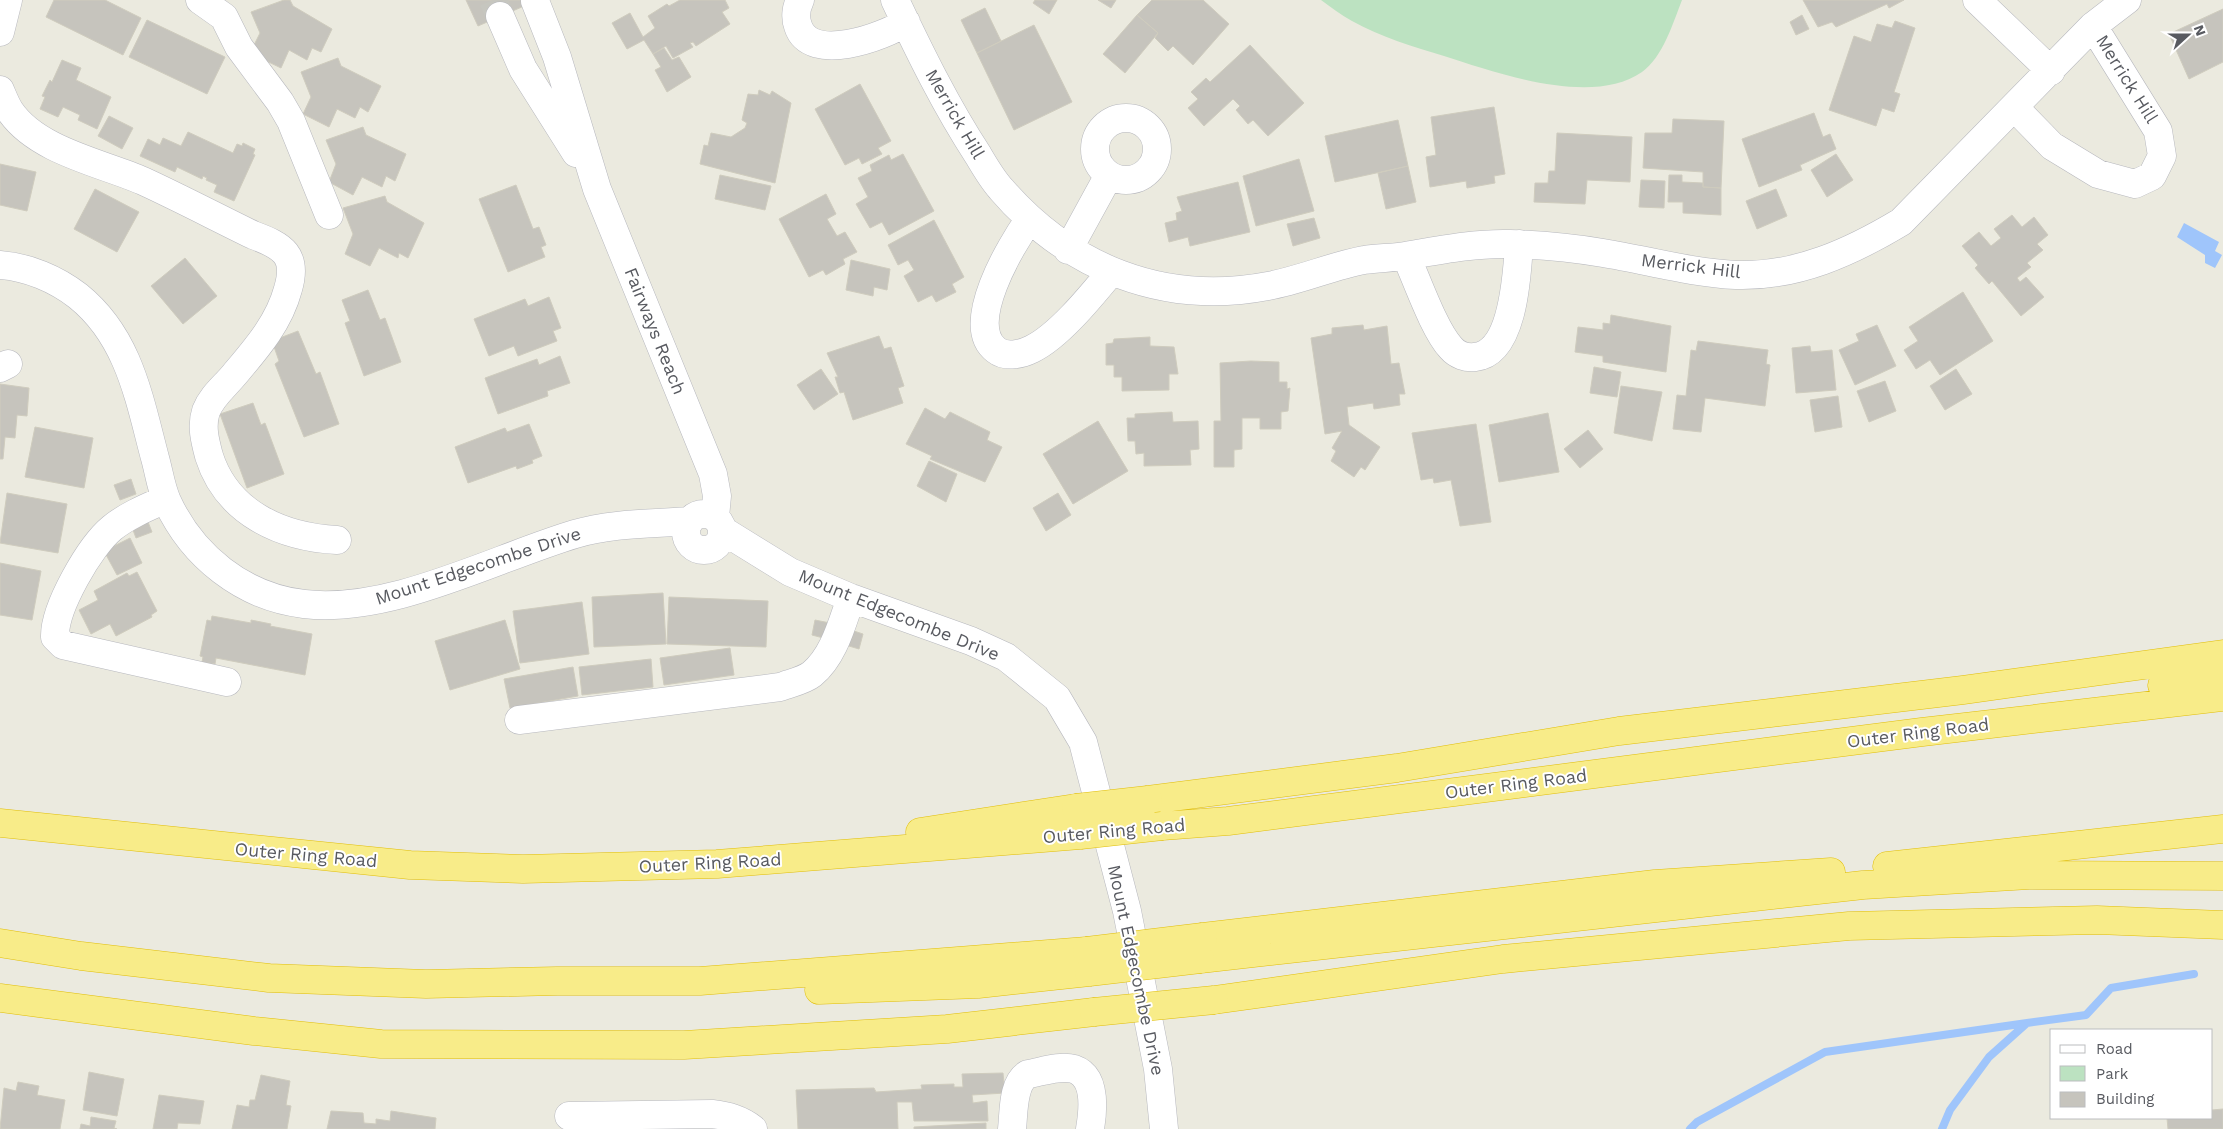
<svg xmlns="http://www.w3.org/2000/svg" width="2223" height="1129" viewBox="0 0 2223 1129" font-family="'Work Sans',sans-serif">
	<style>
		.green { fill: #bce2c1 }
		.water { fill: #9fc5fb }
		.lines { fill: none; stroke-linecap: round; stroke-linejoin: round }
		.stream { stroke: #9fc5fb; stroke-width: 8 }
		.building { fill: #c6c4bd; stroke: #cfccbe }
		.minor-tunnel { stroke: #c6c6bf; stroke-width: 28; stroke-dasharray: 28 14; stroke-linecap: butt }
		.minor-casing { stroke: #b7b8be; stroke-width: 29 }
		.highway-casing { stroke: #e1be09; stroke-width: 29 }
		.minor { stroke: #fff; stroke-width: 28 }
		.highway { stroke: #f8ec89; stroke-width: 28 }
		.highway-bridge-casing { stroke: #e1be09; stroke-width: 29; stroke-linecap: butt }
		.highway-bridge { stroke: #f8ec89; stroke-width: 28 }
		.labels { text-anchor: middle; stroke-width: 4; stroke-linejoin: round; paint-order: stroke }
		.street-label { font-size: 18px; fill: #585a60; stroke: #fff }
	</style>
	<rect width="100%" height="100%" fill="#ebeadf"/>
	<path class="green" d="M1321 0H1682C1673 23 1663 57 1642 72 1592 107 1497 73 1444 56 1414 47 1381 37 1352 21 1341 15 1331 7 1321 0Z"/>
	<path class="water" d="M2184 223 2219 242 2215 251 2222 255 2215 268 2205 263V255L2177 237Z"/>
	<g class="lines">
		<path class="stream" d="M1690 1129 1697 1122 1825 1052 2027 1023
			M1942 1129 1950 1110 1989 1057 2027 1023 2086 1015 2111 988 2194 974"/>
	</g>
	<path class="building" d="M54 0H105L141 18 123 55 46 17Z
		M284 0H290L293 6 332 29 321 52 312 48 307 60 289 50 281 68 250 53 260 33 251 12Z
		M466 0H538L478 26Z
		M680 0H725L729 8 722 12 730 24 696 46 693 42 690 43 693 47 673 58 666 46 653 54 644 40 627 49 612 23 630 13 643 37 655 28 648 16 667 4 669 6Z
		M1035 0H1057L1049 14 1033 3Z
		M1098 0H1116L1111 8Z
		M1152 0H1203L1229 24 1193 65 1173 46 1168 51 1155 38 1158 33 1137 15Z
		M1803 0H1904L1889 8 1887 4 1836 27 1832 22 1818 27Z
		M985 8 1001 41 977 53 961 20Z
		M2223 9V62L2189 79 2169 34Z
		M1137 15 1158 33 1125 73 1103 54Z
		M1802 15 1809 29 1796 35 1790 22Z
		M147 20 225 57 207 94 129 57Z
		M1895 21 1915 28 1894 92 1900 94 1894 112 1882 108 1876 126 1829 110 1854 36 1871 42 1877 24 1892 28Z
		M1034 25 1072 102 1014 130 977 53Z
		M1250 45 1304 103 1268 136 1253 120 1248 124 1236 110 1240 106 1233 99 1204 126 1188 108 1198 99 1191 92 1206 78 1210 82Z
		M664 48 672 60 679 57 691 77 667 92 655 70 661 67 653 54Z
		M338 58 341 66 381 86 368 112 360 107 355 118 337 109 329 127 303 114 311 97 301 72Z
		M62 60 81 68 76 80 111 97 97 129 78 120 80 115 63 107 58 117 40 109 45 97 42 96 50 80 52 82Z
		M860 84 891 141 878 148 882 154 862 164 859 158 845 165 815 109Z
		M759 90 770 95 772 91 791 103 775 183 700 164 704 145 708 146 711 133 731 137 745 128 747 123 742 120 748 94 758 95Z
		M1494 107 1505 174 1494 176 1495 183 1467 188 1466 181 1430 187 1426 157 1436 155 1431 117Z
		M1814 113 1823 137 1830 134 1836 149 1800 165 1802 170 1759 187 1742 139Z
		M109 116 133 128 122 149 98 136Z
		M1673 119 1724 121 1721 188 1703 187V172L1643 168 1645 133H1672Z
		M1398 120 1408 166 1335 182 1325 136Z
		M363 127 366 135 406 154 395 181 386 176 382 187 362 177 353 195 329 182 336 164 326 140Z
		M188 132 233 153 237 144 242 146 243 143 255 149 253 154 255 155 234 201 214 192 217 185 206 180 207 178 203 176 202 179 177 167 175 172 140 156 148 139 160 145 163 138 181 146Z
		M1557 133 1632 137 1630 182 1587 180 1585 204 1534 202 1535 183H1548L1549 171H1555Z
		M903 154 934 211 889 235 882 222 870 228 856 204 868 197 858 178 872 171 870 165 889 155 891 160Z
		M1836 154 1853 180 1827 197 1811 170Z
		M1299 159 1314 211 1256 226 1243 176Z
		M0 164 36 172 27 211 0 205Z
		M1408 166 1416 202 1386 209 1378 173Z
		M720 175 771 186 765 210 715 199Z
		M1669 175H1682V182L1703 183V187L1721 188V215L1683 213V202H1668Z
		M1641 180 1665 181 1664 208 1639 207Z
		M1238 182 1250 232 1190 246 1188 237 1169 242 1165 223 1177 220 1176 213 1182 211 1177 197Z
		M516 185 533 229 539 227 546 245 541 247 545 257 508 272 479 199Z
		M95 189 139 212 117 252 74 229Z
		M1776 189 1787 216 1757 229 1746 201Z
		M826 194 836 214 827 219 837 236 845 232 857 252 843 259 845 264 826 275 823 270 809 277 779 219Z
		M385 196 387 202 424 223 408 258 399 253 398 258 379 248 370 266 345 254 353 234 343 208Z
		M2012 215 2022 227 2034 217 2048 235 2037 244 2043 250 2027 263 2031 267 2017 278 2020 282 2026 277 2044 297 2021 316 1992 281 1989 284 1975 268 1978 265 1962 246 1979 232 1991 246 2001 238 1994 229Z
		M1314 218 1320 238 1293 246 1287 224Z
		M934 220 964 277 952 284 956 292 936 302 932 295 918 302 904 276 914 270 908 260 898 265 888 245Z
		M185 258 217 296 183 324 151 286Z
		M851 260 890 269 887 290 874 287 873 296 846 290Z
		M368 290 380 320 385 318 401 362 364 376 345 323 350 321 342 300Z
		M1963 292 1993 341 1940 375 1930 360 1916 369 1904 350 1918 341 1909 327Z
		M549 297 561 328 553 331 557 341 518 356 514 346 489 356 474 319 525 299 528 306Z
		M1611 315 1671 326 1666 372 1603 362V356L1575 352 1578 327 1603 330V323L1610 324Z
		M1363 325 1364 330 1387 326 1391 364 1399 363 1405 394H1399L1400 405 1374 409 1373 403 1347 407 1349 425 1380 447 1365 470 1361 467 1354 477 1331 461 1336 451 1332 448 1342 431 1325 434 1311 338 1332 334V328Z
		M1877 325 1896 366 1855 385 1839 350 1859 341 1856 334Z
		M298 331 316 374 320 372 339 424 304 437 275 364 279 361 272 341Z
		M879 336 884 349 891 347 904 386 898 388 903 403 853 420 844 392 840 393 835 377H838L827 353Z
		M1150 337V346L1174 347 1178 374H1169V390L1122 391V377H1114V365H1106V344L1113 343 1114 339Z
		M1698 341 1768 350 1766 364 1770 365 1765 406 1705 398 1701 432 1673 429 1677 395 1686 396 1691 350 1696 351Z
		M1810 346 1811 352 1832 350 1836 390 1796 393 1792 348Z
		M560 356 570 383 547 391 548 396 498 414 485 378 537 359 539 365Z
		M1251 361 1279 362V382H1287V389L1290 388 1288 411 1281 412V429H1260V418H1242V449L1234 450V467H1214V421H1221L1220 363Z
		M1594 367 1621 372 1617 397 1590 393Z
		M821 369 838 394 814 410 797 385Z
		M1956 369 1972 394 1945 410 1930 386Z
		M1885 381 1896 411 1869 422 1857 391Z
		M0 384 29 388 27 416 17 415 15 438 5 437 3 459H0Z
		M1621 386 1662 392 1652 441 1614 433Z
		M1838 396 1842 427 1815 432 1810 400Z
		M253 403 261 425 265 423 284 474 247 488 220 414Z
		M925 408 945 419 950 412 990 432 987 440 1002 447 985 482 930 459 932 456 906 444Z
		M1172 412 1173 422 1198 421 1199 449 1190 450 1191 465 1144 466V453L1136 454 1135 441H1128L1127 418H1135V414Z
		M1548 413 1559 472 1499 482 1489 425Z
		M1098 421 1128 471 1073 504 1043 454Z
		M529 424 542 456 532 460 533 463 517 469 516 466 468 483 455 447 505 428 507 432Z
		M1476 424 1491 522 1460 526 1451 480 1434 483 1433 478 1421 480 1412 433Z
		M35 427 93 438 84 488 25 477Z
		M1588 430 1603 449 1580 468 1564 449Z
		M929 461 957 474 946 502 917 486Z
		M131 479 136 494 120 500 114 485Z
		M7 493 67 504 58 553 0 543Z
		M1058 493 1071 515 1046 531 1033 508Z
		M146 517 152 532 136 538 130 522Z
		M130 538 142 563 117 575 104 551Z
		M0 563 41 571 32 620 0 615Z
		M137 572 157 611 151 615 152 617 116 636 110 624 91 634 79 610 98 600 94 591 127 573 129 576Z
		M663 593 666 644 594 647 592 597Z
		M669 597 768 601 766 647 667 644Z
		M582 602 589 654 520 663 513 611Z
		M212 616 251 623V620L271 624 270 626 312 634 305 675 216 658 215 664 202 662 203 657 200 656 207 620 211 621Z
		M505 620 520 669 450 690 435 641Z
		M815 620 830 623 827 639 812 635Z
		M845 628 863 634 859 649 839 643Z
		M730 648 734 675 664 685 660 658Z
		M651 659 653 687 582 695 579 667Z
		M573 667 578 696 510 708 504 679Z
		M89 1072 124 1079 117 1116 83 1110Z
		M1003 1073 1005 1093 972 1095 973 1103 987 1101 988 1121H914L912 1102H897L898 1129H798L796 1090 874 1088 876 1092 922 1089 921 1085 954 1084V1087H963L962 1074Z
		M261 1075 290 1081 286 1105 291 1106 287 1129H232L237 1105 249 1107 250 1100H255Z
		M18 1082 39 1086 37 1095 65 1100 60 1129H0L4 1088 16 1091Z
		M159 1095 204 1101 200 1124 178 1123 177 1129H153Z
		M2223 1109V1129H2168L2167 1118H2212V1110Z
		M331 1111 363 1113 364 1123 376 1124V1119L390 1121 391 1111 436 1118 435 1129H327Z
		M91 1117 116 1121 114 1128 117 1129H80L81 1124 90 1126Z
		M986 1123V1129H914V1127Z"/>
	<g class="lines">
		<path class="minor-tunnel" d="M493 0 500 16"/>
		<defs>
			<path id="minor" d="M200 0 224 17 239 47 280 102 291 121 329 215
				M800 0C796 8 795 18 798 26 810 64 884 37 906 22
				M895 0C920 53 946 106 978 155 985 167 992 179 1001 189 1069 268 1164 306 1268 286 1301 280 1332 266 1364 260 1378 258 1392 258 1405 256 1440 250 1474 243 1510 244 1541 245 1573 248 1603 253 1647 260 1691 273 1736 275 1797 277 1851 252 1901 222L2093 26 2127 0
				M1977 0 2051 71
				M535 1 557 57 597 189 713 474 717 496 715 517
				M500 16 523 69 576 153
				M0 32 8 0
				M0 90C3 97 6 105 10 111 37 151 102 163 143 181 180 198 216 217 253 235 283 246 298 255 288 289 279 323 256 349 234 375 224 387 212 396 206 411 201 426 205 441 209 456 227 513 281 537 337 540
				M2015 108 2052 146 2098 174 2135 184 2152 176 2162 156 2158 131 2093 26
				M1095 149a31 31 0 1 1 62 0a31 31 0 1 1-62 0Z
				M1029 220C1011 245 963 325 996 350 1006 358 1022 354 1032 349 1059 336 1092 295 1111 272
				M1068 250 1109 175
				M1406 256C1417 280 1434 330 1451 348 1457 355 1466 358 1475 357 1514 353 1517 274 1519 244
				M0 265C28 267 56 279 78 296 129 337 139 398 155 458 159 472 161 488 167 501 192 556 243 597 304 604 391 614 492 559 575 534 612 523 651 524 690 521
				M0 368 8 364
				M166 499C148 507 128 515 112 528 90 546 54 608 55 637L63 645 227 682
				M686 532a18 18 0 1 1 36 0a18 18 0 1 1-36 0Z
				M722 530 790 572 851 598 971 641 1006 657 1057 698 1083 742 1127 911 1158 1069 1164 1129
				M519 720 780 687C790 683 803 681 812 674 834 656 842 623 851 598
				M569 1116 712 1114C728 1116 740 1119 753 1129
				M1012 1129C1014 1113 1012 1083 1028 1074 1041 1072 1060 1065 1074 1069 1097 1077 1093 1111 1090 1129"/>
			<path id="highway" d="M2162 685 2223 677
				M1148 800 1397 768 1619 731 1963 690 2223 654
				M0 823 410 865 523 869 717 864 1080 835
				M1162 826 1228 821 1922 732 2223 697
				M920 832 1076 808
				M1887 866 2223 829
				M1203 937 1655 884 1831 872
				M0 943 81 956 269 978 426 984 557 981H700L1087 951
				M1200 959 1863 885 2029 875 2223 876
				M819 990 978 984 1089 972
				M0 998 254 1031 381 1044 684 1045 947 1029 1094 1012
				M1214 1000 1503 959 1849 926 2097 920 2223 925"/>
		</defs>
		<use href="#minor" class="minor-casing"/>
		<use href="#highway" class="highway-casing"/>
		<use href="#minor" class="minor"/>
		<use href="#highway" class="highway"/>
		<defs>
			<path id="highway-bridge" d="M1076 808 1148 800
				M1080 835 1162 826
				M1087 951 1203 937
				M1089 972 1200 959
				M1094 1012 1214 1000"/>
		</defs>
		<use href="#highway-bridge" class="highway-bridge-casing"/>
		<use href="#highway-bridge" class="highway-bridge"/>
	</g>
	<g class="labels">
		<g class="street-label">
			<text transform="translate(2127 79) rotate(58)" y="6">Merrick Hill</text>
			<text transform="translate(955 114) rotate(60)" y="6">Merrick Hill</text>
			<text transform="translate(1691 266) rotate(7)" y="6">Merrick Hill</text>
			<text transform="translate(655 331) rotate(68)" y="6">Fairways Reach</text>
			<text transform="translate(478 566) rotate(-18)" y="6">Mount Edgecombe Drive</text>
			<text transform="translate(899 615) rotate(22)" y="6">Mount Edgecombe Drive</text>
			<text transform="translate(1918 733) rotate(-7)" y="6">Outer Ring Road</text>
			<text transform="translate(1516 784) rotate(-7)" y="6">Outer Ring Road</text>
			<text transform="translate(1114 831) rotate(-5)" y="6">Outer Ring Road</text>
			<text transform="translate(306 855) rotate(5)" y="6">Outer Ring Road</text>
			<text transform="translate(710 863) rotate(-3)" y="6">Outer Ring Road</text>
			<text transform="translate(1136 970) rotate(78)" y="6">Mount Edgecombe Drive</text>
		</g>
	</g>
	<rect x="2050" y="1029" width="162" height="90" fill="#ffffff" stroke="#bcbdbf"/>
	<rect x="2060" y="1045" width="25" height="8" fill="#ffffff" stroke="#bcbdbf"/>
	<text x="2096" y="1054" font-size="15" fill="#585a60">Road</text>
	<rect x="2060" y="1066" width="25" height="15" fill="#bce2c1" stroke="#bcbdbf"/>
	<text x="2096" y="1079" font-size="15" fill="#585a60">Park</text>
	<rect x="2060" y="1092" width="25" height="15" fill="#c6c4bd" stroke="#bcbdbf"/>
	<text x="2096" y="1104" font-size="15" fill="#585a60">Building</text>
	<g transform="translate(2188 35) rotate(69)" stroke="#ffffff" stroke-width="4" paint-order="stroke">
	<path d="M0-4L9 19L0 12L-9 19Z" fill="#585a60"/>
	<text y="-8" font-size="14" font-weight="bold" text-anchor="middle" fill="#585a60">N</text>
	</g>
</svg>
